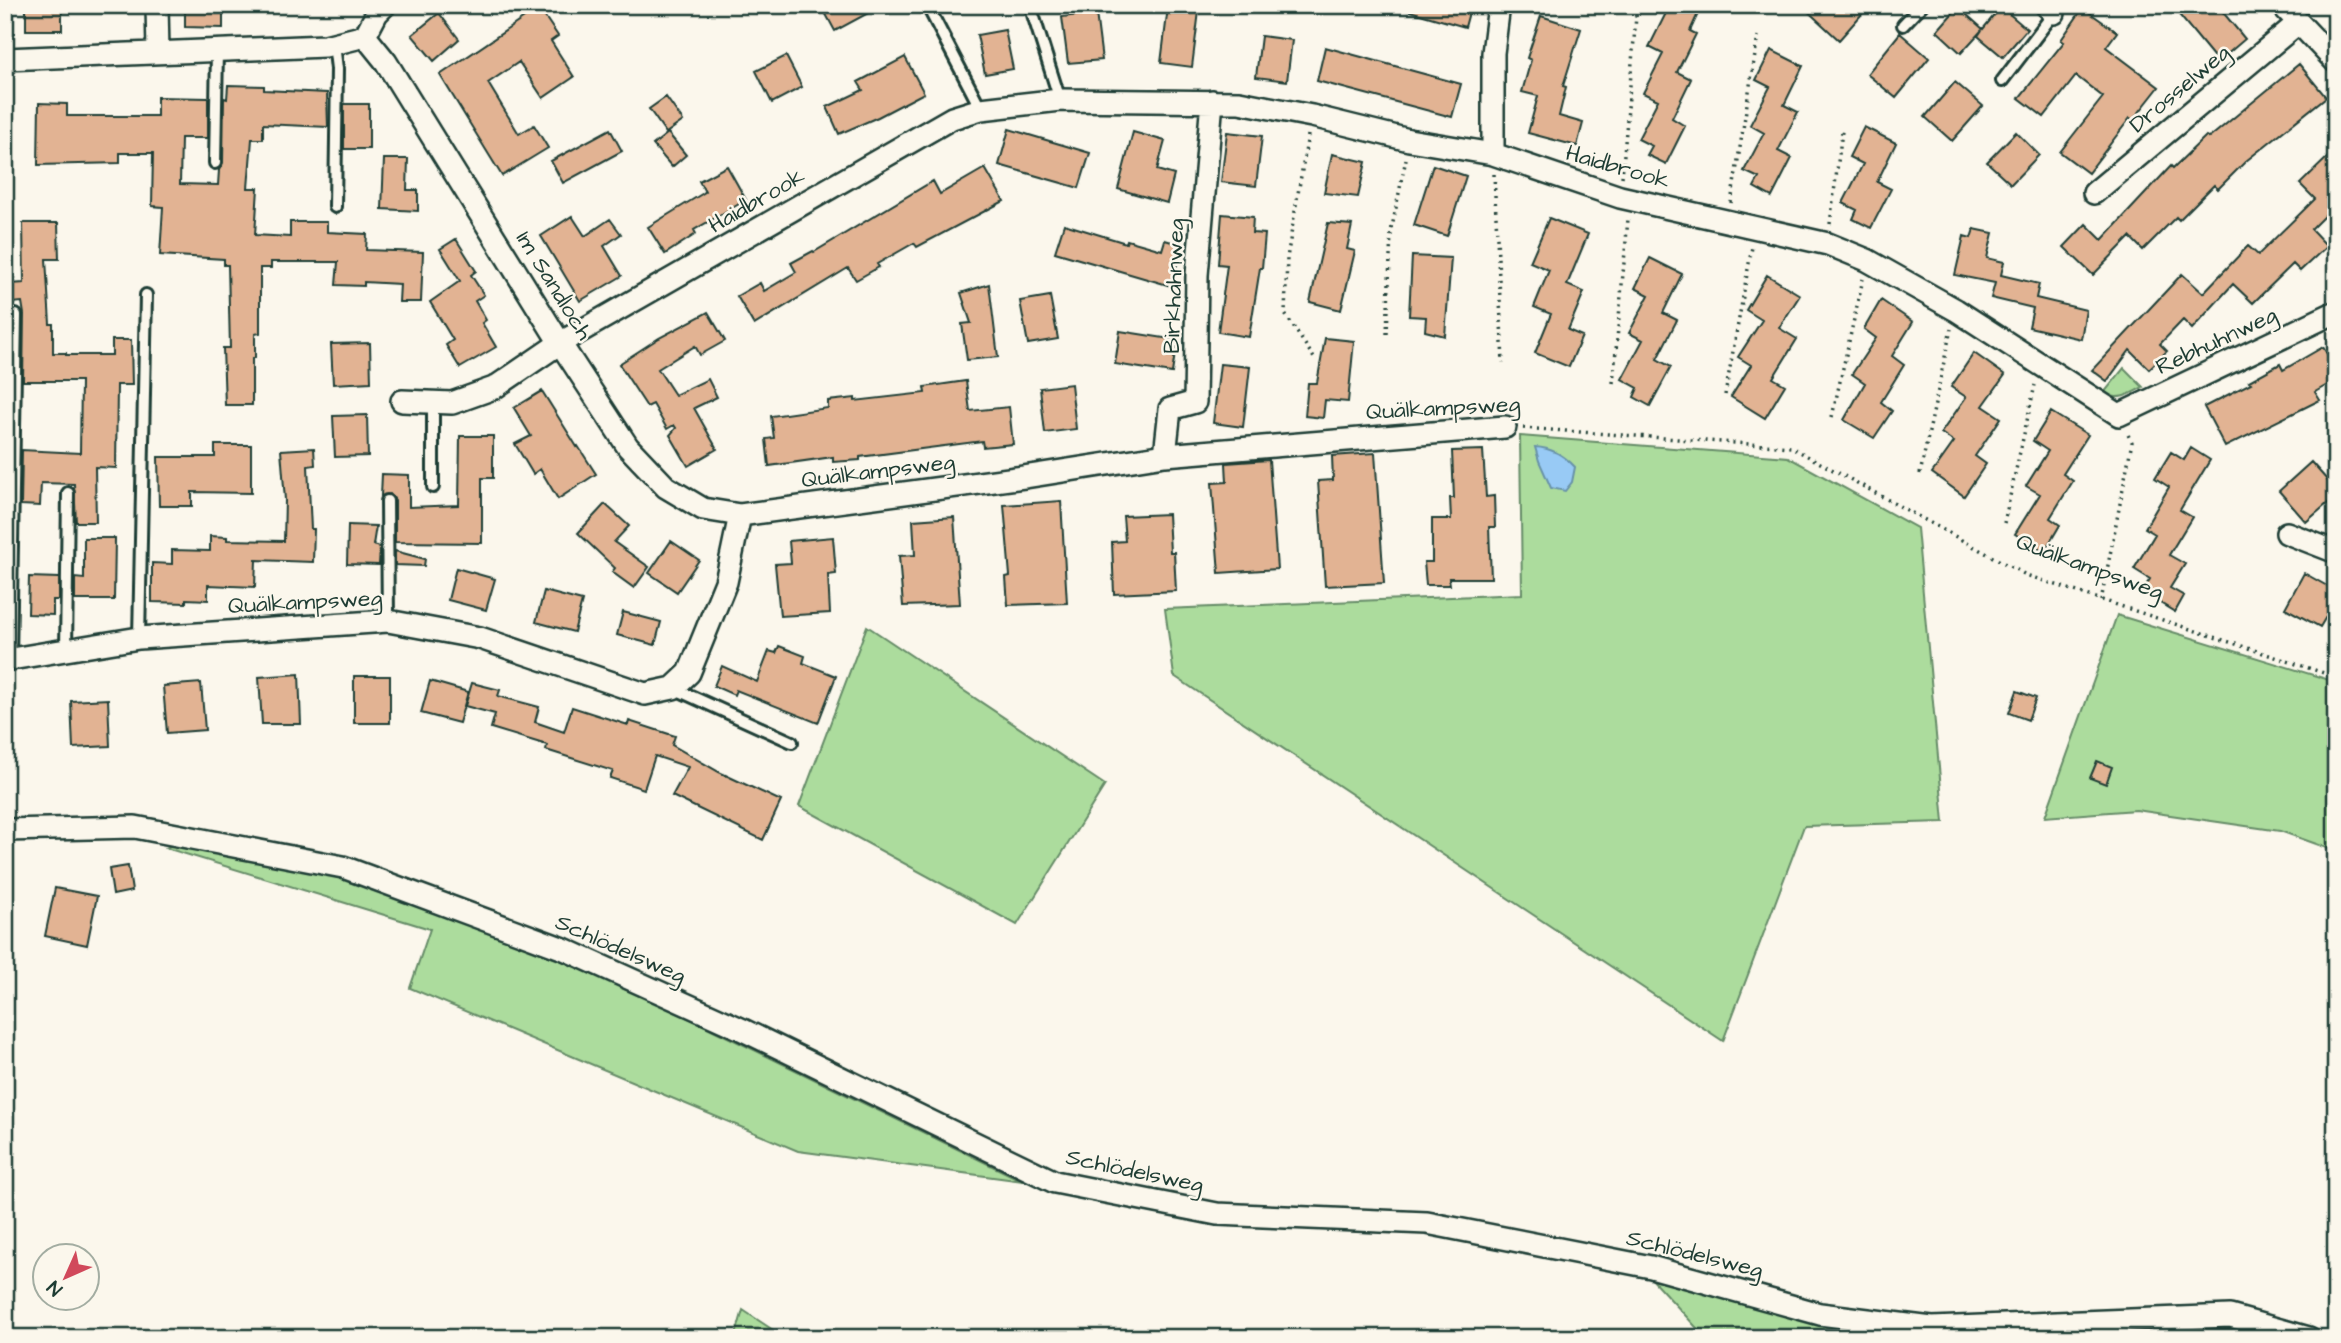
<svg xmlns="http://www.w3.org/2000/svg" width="2341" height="1343" viewBox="0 0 2341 1343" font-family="'Architects Daughter',sans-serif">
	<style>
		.green { fill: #acdc9d; stroke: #668c68; stroke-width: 2 }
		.water { fill: #98caf5; stroke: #6892a8; stroke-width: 2 }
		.building { fill: #e2b393; stroke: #1f3d34; stroke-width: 2 }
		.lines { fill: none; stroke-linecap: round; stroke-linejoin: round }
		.service-casing { stroke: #1f3d34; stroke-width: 16 }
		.minor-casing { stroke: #1f3d34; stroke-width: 26 }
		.path { stroke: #1f3d34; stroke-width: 3.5; stroke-dasharray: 2 5; stroke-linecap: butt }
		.service { stroke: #fbf7ec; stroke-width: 10 }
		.minor { stroke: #fbf7ec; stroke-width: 21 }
		.labels { text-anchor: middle; stroke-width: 5; stroke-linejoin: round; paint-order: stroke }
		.street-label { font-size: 23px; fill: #1f3d34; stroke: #fbf7ec }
	</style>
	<rect width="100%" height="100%" fill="#fbf7ec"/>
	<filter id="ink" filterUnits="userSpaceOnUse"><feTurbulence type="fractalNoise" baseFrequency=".0143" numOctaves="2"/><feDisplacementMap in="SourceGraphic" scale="14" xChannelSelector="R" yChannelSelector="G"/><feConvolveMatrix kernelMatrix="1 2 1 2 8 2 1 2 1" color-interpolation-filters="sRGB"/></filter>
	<g filter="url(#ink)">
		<path class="green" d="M2124 368 2143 387C2129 395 2119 401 2103 394Z
			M1520 436 1788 457 1917 528 1944 822 1804 826 1723 1041 1174 676 1165 609 1522 594Z
			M2117 615 2336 682V851L2280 831 2136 810 2045 817Z
			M867 626 1105 785 1017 925 799 806Z
			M176 843 337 874 596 973 1023 1181 798 1151 410 988 430 929 166 848Z
			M1650 1277 1814 1318 2209 1324 2200 1338H1706Z
			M743 1310 785 1338H735Z"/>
		<path class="water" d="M1535 447C1551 448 1565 456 1575 467L1572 482 1565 491 1551 488 1539 461Z"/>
		<path class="building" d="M26 5H62V30H26Z
			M185 5H223V28L185 27Z
			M821 5H883L835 31Z
			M1407 5H1471L1465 27 1406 10Z
			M1670 5H1702L1690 31 1696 34 1677 72 1691 79 1672 118 1685 126 1666 164 1647 155 1652 146 1638 139 1658 100 1643 93 1663 54 1649 47Z
			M1801 5H1870L1839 40Z
			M2171 5H2217L2245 39 2218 62Z
			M1168 7 1199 11 1192 67 1161 63Z
			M1958 7 1983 29 2001 7 2027 29 2003 57 1978 36 1982 30 1961 53 1937 31Z
			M539 8 558 36 551 41 574 77 543 98 519 62 488 83 519 134 534 125 548 148 502 176 440 75Z
			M2083 8 2117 32 2106 47 2159 87 2133 120 2130 118 2088 173 2060 152 2103 97 2076 76 2044 117 2019 98 2064 42 2061 40Z
			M439 13 459 39 434 61 412 35Z
			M1096 13 1102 60 1068 63 1062 17Z
			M1541 16 1581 29 1563 86 1566 87 1559 116 1583 123 1577 146 1528 133 1538 96 1522 92 1531 60 1527 58Z
			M1005 30 1013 69 985 74 977 35Z
			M1900 33 1929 58 1896 98 1867 74Z
			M1261 36 1292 40 1287 81 1256 77Z
			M1325 47 1461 84 1452 117 1317 81Z
			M1771 50 1803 66 1784 105 1798 112 1778 151 1792 158 1772 197 1754 187 1759 178 1744 171 1764 133 1750 125 1770 87 1756 80Z
			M786 56 802 87 772 103 756 71Z
			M905 57 924 93 878 117 839 134 827 107 863 90 858 82Z
			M2299 64 2326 97 2246 161 2218 189 2214 185 2179 220 2176 217 2143 250 2130 237 2093 275 2064 247 2086 224 2102 240 2171 166 2173 168 2206 136 2209 138Z
			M1955 82 1983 106 1952 141 1925 117Z
			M228 85 264 86V90L327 93 328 127 263 124V139H252L248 188H258L255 235 290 237V222H327V232L367 234 366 250 423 252 421 302H399L400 284 364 282V286L336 285 338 262H271V268H260V333L255 334V358H252V405H225L223 348H230L228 265H224V259L160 255 163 207 152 206 153 153H120V163L38 165 39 103 67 104V116H157V97L208 98V138H181L180 184 218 185 219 170 223 163 224 98 227 99Z
			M666 97 683 121 666 133 649 109Z
			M344 104H369V149H344Z
			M1864 127 1896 143 1877 182 1891 189 1871 228 1853 219 1857 210 1843 203 1863 164 1849 157Z
			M610 129 622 151 563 183 551 161Z
			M1009 129 1090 153 1079 188 999 165Z
			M1133 132 1165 141 1157 170 1174 175 1167 203 1118 189Z
			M1227 132 1262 136 1256 186 1221 182Z
			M2016 132 2039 155 2011 184 1987 162Z
			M668 133 686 155 672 167 653 145Z
			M2336 149V204L2311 229 2327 246 2300 271 2293 264 2253 303 2233 284 2192 329 2183 320 2160 344 2167 351 2149 369 2130 350 2107 381 2092 370 2182 274 2203 293 2248 246 2258 255 2315 199 2300 184Z
			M1332 154 1366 162 1358 197 1324 193Z
			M384 159H408L407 190H418V211L382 209Z
			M1433 165 1466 176 1447 236 1414 225Z
			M727 166 746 200 694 230 696 234 665 254 648 227 705 192 699 181Z
			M985 168 1004 201 917 247 914 243 877 264 879 267 856 280 848 268 754 325 737 296 760 283 764 291 796 272 791 263 813 251 814 252 933 181 940 194Z
			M1222 214 1253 217 1252 233 1265 234 1262 268H1260L1249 337 1218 332 1227 265 1218 264Z
			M572 216 585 236 610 219 621 234 604 246 622 276 580 301 541 236Z
			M1549 218 1588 234 1567 285 1584 292 1568 330 1582 336 1569 367 1535 353 1551 314 1534 307 1549 270 1530 262Z
			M23 223H58L59 259H46L50 324H53V353H66V355H112V340H131L132 385H117L116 468 95 467 96 522H76L74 484 41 483 40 506 21 505 22 450 80 453 81 381H23L24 314 22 302 12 303 11 284 24 283Z
			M1328 223 1352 225 1347 249 1355 251 1341 310 1310 302Z
			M1064 224 1126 243 1127 240 1162 250 1165 240 1182 245 1171 286 1055 252Z
			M1974 229 1993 233 1987 258 2004 262 2001 275 2039 284 2036 298 2086 310 2081 339 2029 327 2033 308 1991 298 1995 283 1955 275 1964 236 1971 238Z
			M456 239 476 271 471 275 484 295 475 301 486 320 482 323 496 347 460 368 446 345 453 340 430 302 460 281 440 249Z
			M1412 256 1451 258 1445 336 1425 331 1426 317 1409 316Z
			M1650 258 1682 274 1663 313 1677 320 1657 359 1671 367 1650 406 1634 397 1638 388 1622 379 1643 340 1629 333 1649 295 1635 288Z
			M1767 275 1800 295 1779 328 1797 339 1773 378 1785 385 1765 418 1731 397 1751 365 1738 357 1762 320 1746 310Z
			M989 284 998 357 967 360 962 324 971 323 961 293Z
			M1050 296 1058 339 1028 344 1020 301Z
			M1881 300 1913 322 1892 356 1904 365 1881 402 1892 411 1874 438 1844 420 1865 383 1852 374 1876 338 1864 329Z
			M708 312 725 341 700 355 695 346 658 369 675 395 708 379 717 397 694 408 717 449 688 466 670 435 676 428 674 425 667 429 653 404 647 407 619 364 659 338Z
			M1120 331 1177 340 1172 373 1115 364Z
			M1325 338 1354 341 1348 402 1325 400 1323 418 1305 416 1308 383H1317Z
			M370 343 371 382 333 384 331 344Z
			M2323 347 2336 369V380L2315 392 2320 400 2225 447 2204 407 2251 383 2249 381 2280 364 2283 370Z
			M1974 353 2005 375 1983 406 2001 418 1975 456 1986 464 1964 496 1932 473 1954 442 1941 433 1966 397 1951 387Z
			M1220 364 1250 367 1243 427 1213 423Z
			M966 381 970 411 1009 407 1013 444 983 447 982 441 860 457V460L833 462V457L769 466 766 439 774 438 771 416 828 408V401L855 398V401L925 393 924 387Z
			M1071 384 1076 429 1045 433 1040 388Z
			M542 391 577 447 578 446 596 474 558 499 540 469 533 474 515 444 531 436 514 408Z
			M2051 412 2088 435 2063 474 2073 481 2050 518 2060 525 2044 552 2015 534 2040 494 2026 486 2048 451 2033 441Z
			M367 415 368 456 335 457 333 416Z
			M460 436H493V478H482V543L395 542V500L390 494 381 496 382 474 409 475V507L459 505Z
			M215 445H251V493L192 492V506H159L158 457H215Z
			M314 448 315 465 308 466 311 529H314L313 562 256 560 255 587 208 585V600L186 599V603L152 602V563L172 564V550L210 551V536L227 537V540L284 541 285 500 281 450Z
			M2191 448 2210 460 2180 510 2192 517 2169 555 2185 564 2170 588 2184 596 2175 612 2142 592 2150 579 2134 569 2155 534 2145 528 2169 487 2155 478 2171 452 2184 460Z
			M1483 450 1486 497 1494 496 1495 527H1489L1491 578H1449L1450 585H1426L1424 562H1432V519H1451L1450 498H1454L1452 451Z
			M1375 453 1384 583 1325 586 1318 481 1333 480 1332 456Z
			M1269 460 1277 569 1219 573 1212 483 1227 482 1226 463Z
			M2311 462 2336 490V496L2306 522 2279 491Z
			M1061 501 1067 603 1008 605 1006 577 1010 576 1004 505Z
			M605 504 629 526 614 542 649 567 634 588 612 572 615 568 578 533Z
			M1168 514 1170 552H1174L1176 591 1114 594 1112 542 1125 541 1123 516Z
			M954 517 960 604 903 606 899 556 915 555 913 520Z
			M348 525 376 526 373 545 380 547 379 565 347 564Z
			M833 537 836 574 828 575 830 613 780 616 775 564 791 563 789 541Z
			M84 538H115L114 600H75V578L84 579Z
			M671 541 699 560 677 592 649 573Z
			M395 551 425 559 424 566 395 565Z
			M456 568 495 579 486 610 448 600Z
			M2304 573 2336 591V600L2320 627 2285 608Z
			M29 577 59 578V600H53V615L28 614Z
			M544 591 582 601 574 632 536 622Z
			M623 612 661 622 655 645 617 635Z
			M779 646 805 656 803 663 836 676 818 723 736 690 734 695 714 686 722 666 757 682 769 651 776 653Z
			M299 674 301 724H262L259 677Z
			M354 676H390V723H354Z
			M430 681 468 692 459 723 421 713Z
			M201 683 205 730 167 733 163 686Z
			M472 683 500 690 498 696 539 707 535 722 564 732 572 707 628 725 629 721 675 736 672 745 719 772 781 801 763 840 672 796 688 767 655 756 644 789 610 778 613 771 546 750 547 745 491 728 495 714 465 706Z
			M2017 691 2036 698 2028 720 2009 713Z
			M108 699 110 746 73 748 71 701Z
			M2097 761 2112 767 2106 784 2090 778Z
			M128 866 132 891 113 895 109 869Z
			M55 888 97 896 87 945 45 936Z"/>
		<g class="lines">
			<defs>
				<path id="service" d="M927 5 981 109
					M1030 5 1060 100
					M1903 25 1922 5
					M334 44 337 69 335 207
					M2002 81 2054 13
					M215 163 217 50
					M433 487V402
					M387 501 388 621
					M139 638 146 295
					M66 652 68 493
					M10 659 16 315
					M673 688 792 742"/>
				<path id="minor" d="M157 5 158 52
					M2046 5 2054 13
					M2282 5 2336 62
					M365 36 386 62 560 343 628 447 666 487 703 509 740 515 1024 477 1165 455 1505 427
					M5 59 325 46 365 36 377 13 385 5
					M1493 154V53L1499 5
					M2094 193 2298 23
					M402 401 452 403 494 388 560 343 952 118 981 109 1060 100 1239 102 1312 116 1409 140 1493 154 1620 197 1828 244 1867 260 1956 310 2119 415 2336 312
					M1165 455 1170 409 1195 402 1197 275 1212 101
					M2287 533 2336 552
					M5 660 139 638 388 621 480 638 645 694 673 688 689 673 726 582 740 515
					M5 830 135 827 343 867 564 949 741 1029 1055 1182 1217 1214 1427 1223 1651 1267 1820 1314 1932 1328 2230 1316 2309 1338"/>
			</defs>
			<use href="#service" class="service-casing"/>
			<use href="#minor" class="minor-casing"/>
			<path class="path" d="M1308 135 1287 258 1285 314 1316 361
				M1494 174 1503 363
				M1622 177 1637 5
				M1731 203 1758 36
				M1830 224 1842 131
				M1387 334 1391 232 1406 159
				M1613 383 1628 219
				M1725 395 1752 247
				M1832 417 1863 279
				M1523 428 1791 447 2026 575 2336 677
				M1920 474 1951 329
				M2004 523 2035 385
				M2101 601 2132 442 2127 433"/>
			<use href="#service" class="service"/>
			<use href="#minor" class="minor"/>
		</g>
	</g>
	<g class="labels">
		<g class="street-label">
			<text transform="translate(2179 88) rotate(-40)" y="8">Drosselweg</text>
			<text transform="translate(1618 166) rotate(16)" y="8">Haidbrook</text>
			<text transform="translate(756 200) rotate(-30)" y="8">Haidbrook</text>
			<text transform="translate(555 285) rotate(58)" y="8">Im Sandloch</text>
			<text transform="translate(1173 286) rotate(-88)" y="8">Birkhahnweg</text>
			<text transform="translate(2216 340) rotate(-25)" y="8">Rebhuhnweg</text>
			<text transform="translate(1443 407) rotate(-3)" y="8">Quälkampsweg</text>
			<text transform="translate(878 470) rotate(-7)" y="8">Quälkampsweg</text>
			<text transform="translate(2090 566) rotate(20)" y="8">Quälkampsweg</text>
			<text transform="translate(305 601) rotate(-3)" y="8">Quälkampsweg</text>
			<text transform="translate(621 948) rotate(24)" y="8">Schlödelsweg</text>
			<text transform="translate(1135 1170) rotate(12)" y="8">Schlödelsweg</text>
			<text transform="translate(1695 1253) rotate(14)" y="8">Schlödelsweg</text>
		</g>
	</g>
	<rect width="2341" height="1343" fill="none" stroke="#fbf7ec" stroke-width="28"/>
	<rect x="14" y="14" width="2313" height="1315" fill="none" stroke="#1f3d34" stroke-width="2.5" filter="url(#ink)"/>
	<g transform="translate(66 1277) rotate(225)"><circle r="33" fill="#fbf7ec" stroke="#a3ada2" stroke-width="2"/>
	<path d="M0-5L12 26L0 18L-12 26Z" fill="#d1495b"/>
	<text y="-10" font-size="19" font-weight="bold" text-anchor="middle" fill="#1f3d34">N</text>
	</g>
</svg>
